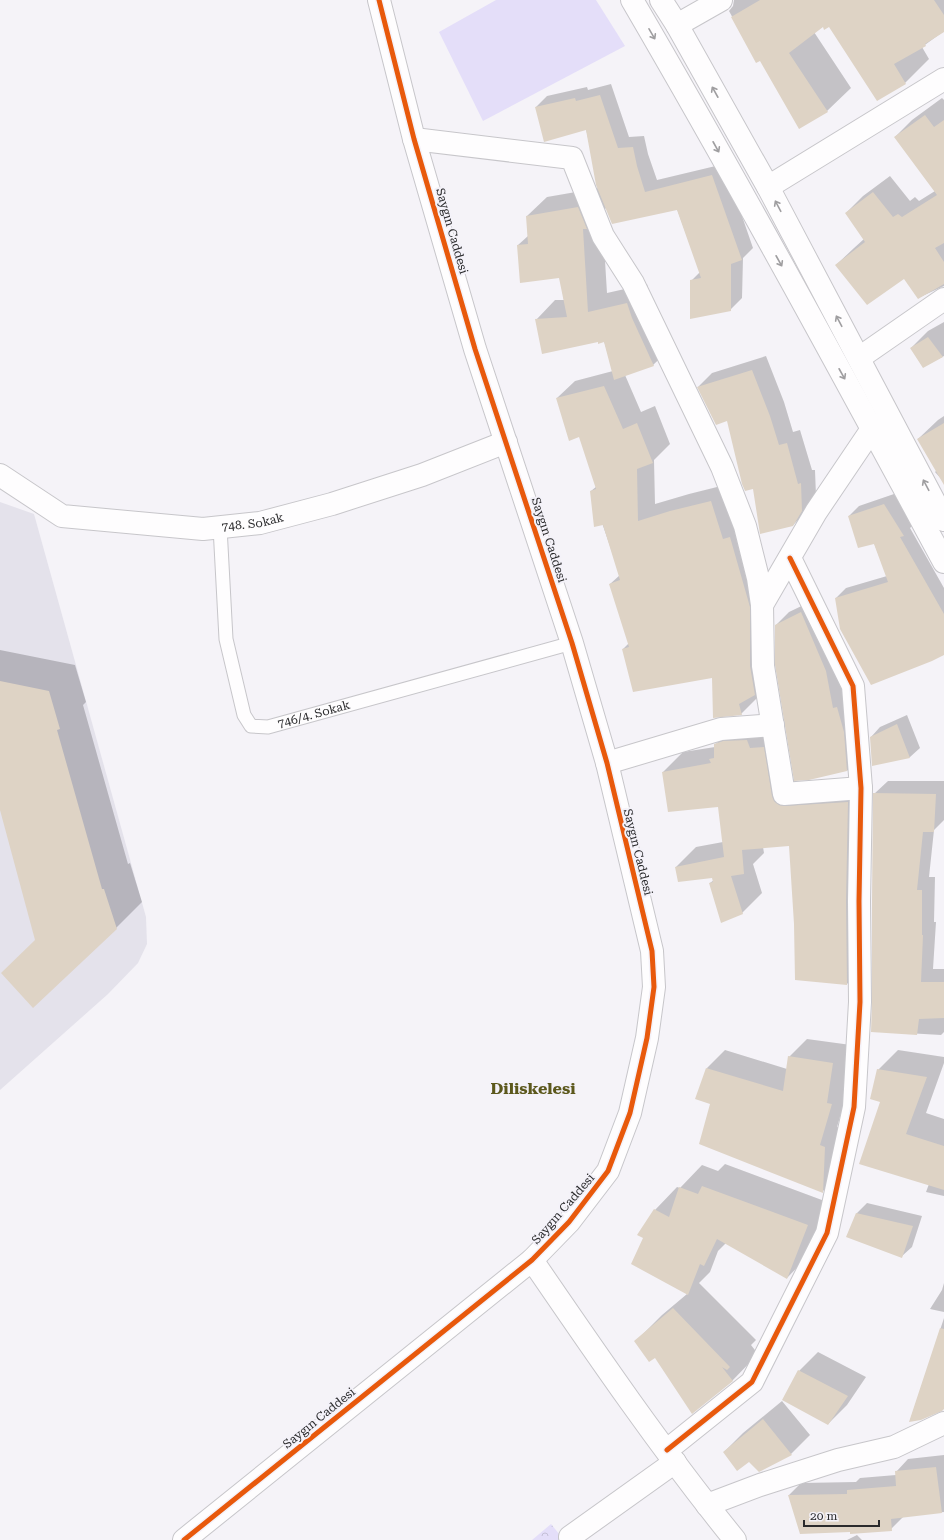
<svg xmlns="http://www.w3.org/2000/svg" width="944" height="1540" viewBox="0 0 944 1540" font-family="'Roboto Serif',serif">
	<style>
		.built { fill: #e4e2eb }
		.park { fill: url(#park-crowns) }
		.pitch { fill: #e4def9 }
		.shadow { fill: #0003 }
		.building { fill: #ded3c5 }
		.lines { fill: none; stroke-linecap: round; stroke-linejoin: round }
		.service-casing { stroke: #c7c6ca; stroke-width: 15 }
		.minor-casing { stroke: #c7c6ca; stroke-width: 24 }
		.tertiary-casing { stroke: #c7c6ca; stroke-width: 24 }
		.service { stroke: #fefdfe; stroke-width: 13 }
		.minor { stroke: #fefdfe; stroke-width: 22 }
		.tertiary { stroke: #fefdfe; stroke-width: 22 }
		.cycleway-casing { stroke: #f4f2f9; stroke-width: 8 }
		.cycleway { stroke: #e8590c; stroke-width: 5 }
		.oneway { stroke: #9f9ea0 }
		.labels { text-anchor: middle; stroke-width: 4; stroke-linejoin: round; paint-order: stroke }
		.street-label { font-size: 12px; fill: #2a2a2c; stroke: #f4f2f9 }
		.district-label { font-size: 16px; font-weight: bold; fill: #5c581c; stroke: #f4f2f9 }
	</style>
	<defs>
		<pattern id="park-crowns" width="20" height="18" patternUnits="userSpaceOnUse"><rect width="20" height="18" fill="#e4def9"/><path d="M2 6a3 3 0 1 1 6 0M12 15a3 3 0 1 1 6 0" fill="none" stroke="#c4bfd6"/></pattern>
	</defs>
	<rect width="100%" height="100%" fill="#f5f3f8"/>
	<path class="built" d="M0 502 34 514 146 917 147 944 138 963 108 994 0 1090Z"/>
	<path class="park" d="M551 1524 564 1540H532Z"/>
	<path class="pitch" d="M496 0H596L625 46 483 121 439 32Z"/>
	<path class="shadow" d="M734 0H944V31L922 47 929 59 905 83 877 99 829 25 823 26 814 32 851 88 827 111 760 59 757 62 729 11 733 6Z
		M611 84 629 137 644 136 648 154 657 180 724 164 753 248 743 258 742 298 730 310 691 281 700 272 677 209 606 208 602 212 607 293 647 284 651 299 673 346 653 365 625 375 641 412 655 406 670 444 654 460 655 504 689 494 729 484 748 520 759 696 741 714 713 676 623 649 629 643 610 584 620 575 591 491 597 486 580 436 557 398 575 381 613 371 604 341H598L536 320 555 300H564L560 277 518 245 528 236 527 216 547 197 599 188 586 129 536 107 547 96 587 87 588 90Z
		M942 98 944 100V286L918 298 905 278 836 265 854 248 864 239 846 213 863 196 890 176 910 201 915 197 919 201 935 191 895 137 912 120Z
		M944 322V356L923 367 911 348 928 331Z
		M766 356 784 402 793 432 800 430 812 470H815L816 496 807 511 793 525 754 488 728 420 698 387 712 373Z
		M944 416V482L935 472 937 470 918 439 938 420Z
		M894 494 913 525 910 528 944 588V654L836 598 846 588 887 576 874 543 849 516 859 506Z
		M814 600 838 658 860 757 847 771 776 625 789 612Z
		M0 650 75 665 86 702 83 705 128 864 130 863 142 902 116 928 36 940 0 807Z
		M907 715 920 748 910 757 873 765 871 737 880 727Z
		M767 720 794 781 799 786 868 782 867 964 847 984 795 924 790 845 763 847 764 853 753 864 762 893 742 913 710 883 714 880 712 877 676 867 696 847 723 842 719 806 663 772 683 752 715 747V745L735 725Z
		M888 781H944V820L934 830 929 877H935L934 922H936L933 969H944V1032L941 1035 872 1031 874 794Z
		M807 1039 851 1045 844 1085 849 1086 837 1127 843 1129 840 1174 822 1192 711 1103 707 1068 725 1050 787 1069 789 1057Z
		M898 1050 944 1057V1063L926 1113 944 1119V1196L926 1192 929 1184 881 1101 878 1070Z
		M725 1164 830 1203 809 1255 787 1278 726 1243 718 1251 710 1272 699 1283 756 1340 751 1345 758 1354 732 1381 655 1357 636 1341 662 1315 687 1294 655 1210 677 1187 680 1188 702 1165 718 1171Z
		M867 1203 922 1216 912 1247 902 1256 847 1236 857 1213Z
		M944 1283V1312L930 1309 942 1290Z
		M944 1318V1408L910 1421Z
		M818 1352 866 1377 847 1405 828 1424 799 1371Z
		M782 1401 810 1435 791 1454 759 1471 749 1460 724 1452 743 1433Z
		M944 1455V1512L904 1516 891 1529 789 1495 801 1483 856 1482 860 1478 896 1475V1472L908 1459Z
		M857 1535 862 1540H847Z"/>
	<path class="building" d="M760 0H934L944 15V32L925 44 926 46 894 64 906 84 877 101 829 27 824 30 823 27 789 53 828 112 799 129 760 61 756 63 731 17Z
		M600 95 618 148 633 147 637 166 645 192 712 175 742 260 731 264V311L690 319V280L701 278 677 210 612 224 596 185 586 130 544 142 535 107 575 98 576 101Z
		M925 115 934 127 944 120V243L935 248 944 262V284L918 299 904 279 867 305 835 265 865 242 845 213 873 192 893 217 898 214 902 217 937 195 894 137Z
		M578 207 587 229H583L588 312 627 303 632 318 654 366 614 380 604 342 598 344V342L542 354 535 319 567 317 559 278 520 283 517 245 528 244 526 216Z
		M928 337 943 357 923 368 910 348Z
		M752 370 770 416 779 445 787 443 798 484 801 483 802 511 793 526 760 534 753 489 745 491 742 484 727 421 716 425 697 387Z
		M604 386 623 429 637 423 653 463 637 469 638 521 670 511 711 501 723 539 730 537 750 607V666L755 695 739 704 742 715 713 718 712 678 633 692 622 649 629 647 609 584 620 580 603 525 594 527 590 491 596 489 579 437 569 441 556 398Z
		M944 423V485L917 439Z
		M884 504 904 536 900 537 944 614V655L932 661 871 685 840 629 835 598 888 582 874 544 858 548 848 516Z
		M801 612 826 671 833 708 837 707 844 732 847 771 809 780 794 781 775 665V625Z
		M0 681 49 691 60 729 57 730 102 889H104L117 929 33 1008 1 973 35 940 0 810Z
		M897 724 910 758 872 766 870 737Z
		M747 740 750 748 764 747 772 796 774 801 779 805 785 806 848 802 846 901 847 985 795 980 794 924 789 846 742 850 744 874 731 876 743 914 721 923 709 883 713 882 712 878 678 882 675 867 724 857 718 807 668 812 662 772 711 763 709 759 714 758V744L723 741Z
		M873 793 936 794 934 832H923L917 890H922V935H923L921 982H944V1018L919 1019 917 1035 871 1032 872 1002V901Z
		M788 1056 833 1063 827 1103 832 1104 820 1145 825 1147 823 1193 699 1144 710 1104 695 1099 706 1068 783 1091Z
		M877 1069 927 1077 906 1134 944 1146V1190L859 1164 880 1102 870 1099Z
		M702 1186 808 1225 787 1279 717 1239 704 1266 700 1264 688 1295 631 1264 643 1238 637 1235 654 1209 669 1217 679 1187 698 1194Z
		M856 1213 913 1226 902 1258 846 1237Z
		M673 1308 730 1367 727 1370 722 1367 733 1381 692 1414 655 1358 649 1362 634 1341Z
		M940 1328 944 1329V1409L942 1411 921 1420 909 1422Z
		M798 1370 848 1396 828 1425 782 1400Z
		M763 1419 792 1455 759 1472 749 1462 737 1471 723 1452Z
		M936 1467 942 1513 891 1519 892 1531 850 1534V1532L800 1534 788 1495 847 1494V1490L896 1486 895 1471Z"/>
	<g class="lines">
		<defs>
			<g id="service">
				<path id="s1" d="M220 527 226 639 244 715 251 726 268 727 572 643"/>
			</g>
			<g id="minor">
				<path d="M632 0C740 185 842 373 944 562"/>
				<path d="M661 0 677 25 768 187 944 520"/>
				<path d="M677 25 721 0"/>
				<path d="M414 139 572 158 603 236 633 283 722 467 745 526 758 578 762 605 763 666 784 794 861 788"/>
				<path d="M768 187 944 79"/>
				<path d="M859 358 944 299"/>
				<path id="s2" d="M0 475 62 516 203 529 260 523 332 504 422 475 506 442"/>
				<path d="M762 605 816 512 872 429"/>
				<path d="M607 763 721 729 773 725"/>
				<path d="M667 1450 752 1382 827 1233 854 1107 860 1002 859 901 861 788 853 686 790 558"/>
				<path d="M707 1505 760 1485 838 1460 894 1447 944 1423"/>
				<path d="M570 1537 675 1462"/>
				<path d="M184 1540 532 1260C597 1355 662 1450 735 1540"/>
			</g>
			<path id="tertiary" d="M379 0 414 139 475 349 572 643 607 763 652 951 654 987 647 1038 630 1113 608 1171 569 1222 532 1260"/>
		</defs>
		<use href="#service" class="service-casing"/>
		<use href="#minor" class="minor-casing"/>
		<use href="#tertiary" class="tertiary-casing"/>
		<use href="#service" class="service"/>
		<use href="#minor" class="minor"/>
		<use href="#tertiary" class="tertiary"/>
		<defs>
			<path id="cycleway" d="M667 1450 752 1382 827 1233 854 1107 860 1002 859 901 861 788 853 686 790 558
				M184 1540 532 1260 569 1222 608 1171 630 1113 647 1038 654 987 652 951 607 763 572 643 475 349 414 139 379 0"/>
		</defs>
		<use href="#cycleway" class="cycleway-casing"/>
		<use href="#cycleway" class="cycleway"/>
	</g>
	<defs><path id="oneway-shaft" d="M-6 0H5M1.5-3L5.5 0L1.5 3" fill="none" stroke-width="1.6" stroke-linecap="round" stroke-linejoin="round"/></defs>
	<g class="oneway">
		<use href="#oneway-shaft" transform="translate(652 34) rotate(60)"/>
		<use href="#oneway-shaft" transform="translate(715 92) rotate(-119)"/>
		<use href="#oneway-shaft" transform="translate(716 147) rotate(61)"/>
		<use href="#oneway-shaft" transform="translate(778 206) rotate(-118)"/>
		<use href="#oneway-shaft" transform="translate(779 261) rotate(61)"/>
		<use href="#oneway-shaft" transform="translate(839 321) rotate(-118)"/>
		<use href="#oneway-shaft" transform="translate(842 374) rotate(61)"/>
		<use href="#oneway-shaft" transform="translate(926 485) rotate(-118)"/>
	</g>
	<g class="labels">
		<g class="street-label">
			<text transform="translate(452 231) rotate(74)" y="4">Saygın Caddesi</text>
			<text dy="4" stroke="none"><textPath href="#s2" startOffset="266">748. Sokak</textPath></text>
			<text transform="translate(549 540) rotate(72)" y="4">Saygın Caddesi</text>
			<text dy="4" stroke="none"><textPath href="#s1" startOffset="268">746/4. Sokak</textPath></text>
			<text transform="translate(638 852) rotate(76)" y="4">Saygın Caddesi</text>
			<text transform="translate(563 1209) rotate(-49)" y="4">Saygın Caddesi</text>
			<text transform="translate(319 1418) rotate(-39)" y="4">Saygın Caddesi</text>
		</g>
		<g class="district-label">
			<text x="533" y="1094">Diliskelesi</text>
		</g>
	</g>
	<path d="M804 1520v6h75v-6" fill="none" stroke="#2a2a2c" stroke-width="2"/>
	<text x="810" y="1520" font-size="12" fill="#2a2a2c" stroke="#f4f2f9" stroke-width="3" paint-order="stroke">20 m</text>
</svg>
